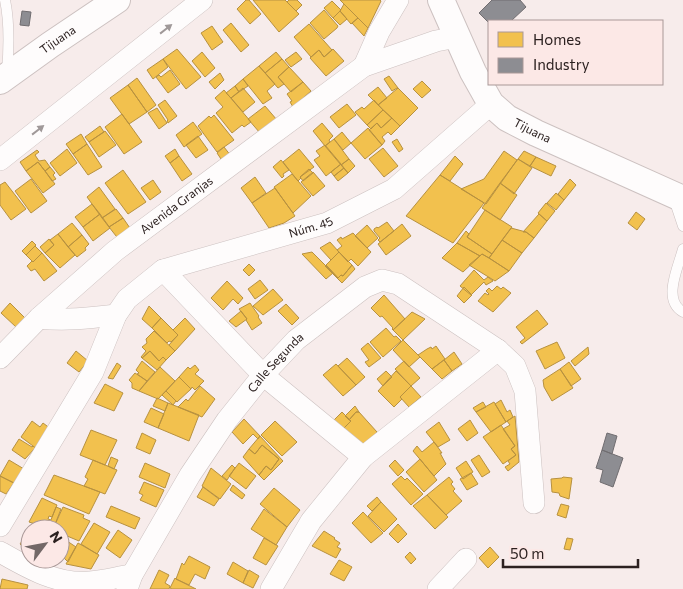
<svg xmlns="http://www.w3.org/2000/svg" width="683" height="589" viewBox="0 0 683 589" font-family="Commissioner,sans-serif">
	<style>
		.homes { fill: #f2c14e; stroke: #b79140 }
		.industry { fill: #8d8d92; stroke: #706d70 }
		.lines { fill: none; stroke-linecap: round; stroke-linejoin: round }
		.service-casing { stroke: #ccc1c0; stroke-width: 11 }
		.minor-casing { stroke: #ccc1c0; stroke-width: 22 }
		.tertiary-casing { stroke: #ccc1c0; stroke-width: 28 }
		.service { stroke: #fefcfc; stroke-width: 10 }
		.minor { stroke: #fefcfc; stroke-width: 21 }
		.tertiary { stroke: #fefcfc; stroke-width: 26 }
		.oneway { fill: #a09999 }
		.labels { text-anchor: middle; stroke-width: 5; stroke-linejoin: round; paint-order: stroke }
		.street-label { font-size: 12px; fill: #2c2120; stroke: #fce8e6 }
	</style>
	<rect width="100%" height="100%" fill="#f7eceb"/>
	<path class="homes" d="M246 0H249L261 14 250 24 237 9Z
		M253 0H285L299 14 279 32Z
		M289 0H297L302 5 296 11 287 2Z
		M340 0H380L381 1 368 28Z
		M332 1 341 10 333 18 324 8Z
		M344 4 358 18 351 24 340 11Z
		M324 10 338 26 337 28 324 39 310 23Z
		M340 11 347 19 340 25 333 18Z
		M358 18 368 28 364 36 352 23Z
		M231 23 249 45 241 52 223 30Z
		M309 24 332 50 324 57 319 50 311 57 294 37Z
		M212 26 223 42 212 50 201 33Z
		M177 49 201 77 186 89 163 59Z
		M333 49 344 61 326 76 310 58 319 50 324 57Z
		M202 52 215 68 205 77 192 61Z
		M276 52 282 59 265 73 259 66Z
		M296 52 302 59 291 67 285 60Z
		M163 59 168 67 153 79 147 70Z
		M282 59 289 67 278 77 284 84 278 88 265 73Z
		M259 66 275 84 267 91 272 98 263 104 243 79Z
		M289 67 303 82 291 92 278 77Z
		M170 70 180 84 168 93 156 77 159 75 161 77Z
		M220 73 224 80 215 89 209 82Z
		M389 76 398 88H397L392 91 384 79Z
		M137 78 156 105 147 112 128 85Z
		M243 79 248 86 239 92 235 86Z
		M422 81 431 90 422 98 413 89Z
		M303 82 311 91 293 107 290 102 292 101 287 94Z
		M128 85 147 112 129 124 110 98Z
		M235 86 239 92 231 98 226 93Z
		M378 87 387 98 378 105 368 95Z
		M243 88 255 102 243 112 231 98Z
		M398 88 418 108 400 126 378 105Z
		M224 90 251 122 244 127 242 125 232 133 216 113 223 107 215 98Z
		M165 100 177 116 168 123 167 121 168 120 158 105Z
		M374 100 383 110 367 125 355 112 362 107 364 109Z
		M347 104 356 115 339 128 330 117Z
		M265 106 277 120 260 133 248 119Z
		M157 108 167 123 159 129 148 113Z
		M383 110 392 118 381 128 377 123 371 129 367 125Z
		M122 114 142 142 124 154 105 127Z
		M214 115 234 140 217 152 198 126 209 116 211 118Z
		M392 118 400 126 391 135 388 132 382 137 385 141 382 145 369 130 377 123 381 128Z
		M193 122 202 134 184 147 176 135Z
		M322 123 333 136 329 140 330 142 325 146 313 131Z
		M100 126 104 132 89 142 85 137Z
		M368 128 382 145 365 159 351 143Z
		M105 131 116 145 99 157 89 142Z
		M342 132 351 143 343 150 334 139Z
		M81 134 87 144 73 154 66 144Z
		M198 136 208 150 196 158 186 145Z
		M334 139 349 159 341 165 325 146Z
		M397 139 403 149 399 152 392 142Z
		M87 144 102 167 88 175 73 154Z
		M325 145 341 164 326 176 314 160 320 156 316 151Z
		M224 147 231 156 223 162 217 153Z
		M383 148 398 166 384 177 369 159Z
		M67 149 77 163 60 176 50 163Z
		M175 149 179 156 170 163 165 156Z
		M299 149 314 167 300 177 301 178 298 181 283 162Z
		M37 150 39 152 35 155 39 161 45 160 50 167 45 171 38 162 26 171 20 162Z
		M504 151 517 160 486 204 461 189 484 179Z
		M524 151 536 157 530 166 518 159Z
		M179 156 192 174 182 181 170 163Z
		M455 156 463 164 450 181 440 175Z
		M536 157 556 166 551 176 530 166Z
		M349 159 355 166 348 173 341 165Z
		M518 159 532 168 514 194 500 183Z
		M281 160 289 170 283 174 284 176 282 178 273 167Z
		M38 162 55 184 43 193 26 171Z
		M341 164 344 168 334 176 331 172Z
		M50 167 55 173 53 175 56 179 52 181 45 171Z
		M344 168 348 173 338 181 334 176Z
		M309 169 313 173 303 181 300 177Z
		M123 170 146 202 128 214 105 183Z
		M313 172 325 186 313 196 301 182Z
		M292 174 311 196 293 213 274 187Z
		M440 175 484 203 453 243 406 216Z
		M255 177 266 193 252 203 241 188Z
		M31 179 47 201 31 213 15 191Z
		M570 179 576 185 564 200 558 194Z
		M153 180 161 192 150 200 141 188Z
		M5 182 26 209 11 220 0 205V185Z
		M500 183 517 195 500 220 482 208Z
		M99 187 115 209 102 218 87 197Z
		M275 188 295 216 284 223 269 228 252 203Z
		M556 193 564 200 556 210 547 203Z
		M546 203 555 211 547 221 538 213Z
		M92 204 100 214 83 227 75 217Z
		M116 209 123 218 109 227 102 218Z
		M485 210 512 227 492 254 467 237Z
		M636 212 645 219 637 230 628 223Z
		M100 214 110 228 93 241 83 227Z
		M539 214 547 221 534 238 526 232H523Z
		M123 218 132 231 120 241 109 227Z
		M387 222 394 231 380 242 378 240 380 238 374 231V229L377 227 378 228Z
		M72 223 82 235 68 247 58 234Z
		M402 224 411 236 386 255 378 244Z
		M367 225 378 238 367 248 355 236Z
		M511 228 526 232 534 238 522 253 502 240Z
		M466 231 469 234 467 237 492 254 489 258 482 254 480 256 457 243Z
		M353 233 371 252 358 266 351 259 348 262 337 250 342 246 337 240 341 237 342 239Z
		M58 234 75 255 60 268 45 253 54 245 50 240Z
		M82 235 89 244 85 248 86 250 77 257 68 247Z
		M49 239 54 245 45 253 40 247Z
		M502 240 522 253 509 271 489 258Z
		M32 241 36 245 26 255 22 251Z
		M330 242 339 252 331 260 320 248Z
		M457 243 480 256 463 272 442 258Z
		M35 246 42 253 33 262 26 255Z
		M312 252 333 273 326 279 302 254Z
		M339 252 352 265 343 276 341 275 338 278 326 265Z
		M42 253 57 271 44 281 35 269 31 271 27 266 32 261 33 262Z
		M482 254 489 258 509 271 495 281 469 265Z
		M249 264 255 270 249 276 243 270Z
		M326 265 338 278 341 275 343 276 352 265 355 269 342 283 325 266Z
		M474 270 484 280 488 277 493 281 486 285 484 282 471 295 460 286Z
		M260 280 268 290 255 299 248 289Z
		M227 281 243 298 238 304 233 299 223 310 211 298Z
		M497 286 501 289 503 287 511 293 493 312 478 301 485 293 488 295 489 294 486 291 489 288 492 291Z
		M464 287 472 295 464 303 457 296Z
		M273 289 283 300 263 315 253 306Z
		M384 295 405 319 393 330 392 329 393 328 382 316 380 317 371 308Z
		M10 303 25 318 16 327 1 313Z
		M250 303 259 316 258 317 262 323 252 330 246 320 247 319 239 309Z
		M286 304 299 318 292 325 278 311Z
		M149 306 161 318 152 328 142 319Z
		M537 310 548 324 522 344 520 342 525 338 516 327Z
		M241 311 247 319 236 327 229 321Z
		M412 312 425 319 403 340 393 330Z
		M161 318 178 335 171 342 169 341 167 343 152 328Z
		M185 318 195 329 175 351 169 345 178 335 173 330Z
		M386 328 394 337 396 336 401 341 383 357 370 342Z
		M154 331 175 351 166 360 163 357 159 361 150 351 142 358 141 357 146 351 142 347 147 343 146 339Z
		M403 340 420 357 409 367 393 350Z
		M557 342 565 358 545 369 536 351Z
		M368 343 381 358 369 367 365 362 369 360 361 349Z
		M436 346 445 359 432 369 418 355 427 349 431 347 432 349Z
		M588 347 589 354 575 366 571 361Z
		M76 351 88 361 79 372 67 363Z
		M150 351 159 361 163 357 166 360 157 370 142 358Z
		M454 352 462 364 452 371 444 360Z
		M347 358 365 377 356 385 338 366Z
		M444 360 452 371 442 379 432 369Z
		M142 361 155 372 147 381 137 374 139 373 136 370Z
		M404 361 420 378 411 386 395 369Z
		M569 362 581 379 571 386 560 369Z
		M117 363 121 366 113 379 108 378Z
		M336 364 356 385 343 396 323 375Z
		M195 365 199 370 195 374 204 381 195 390 192 387 191 389 179 377 188 367 190 369Z
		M160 367 175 381 158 399 139 391Z
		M560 369 573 388 552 401 544 387 543 380Z
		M386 371 392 377 383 386 377 379Z
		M396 371 411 386 400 397 402 399 394 407 378 391Z
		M135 373 147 381 139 391 132 388V383L129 380Z
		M179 377 191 389 177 402 166 391Z
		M105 384 123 393 114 411 94 403Z
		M200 386 215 399 202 417 178 407 186 399 188 401Z
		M411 386 421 397 409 407 400 397Z
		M166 391 176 401 173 405 162 395Z
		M157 398 168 403 165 411 153 406Z
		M501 400 507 412 510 410 513 417 506 422 495 404Z
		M483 402 486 407 476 412 473 408Z
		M494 402 506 422 491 432 476 412Z
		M168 403 199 415 189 441 158 428Z
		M355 406 359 412H356L349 420 345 416Z
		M151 408 164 414 158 428 144 422Z
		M342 412 351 421 342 430 333 421Z
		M356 412H359L377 432 359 450 342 430 351 421 349 420Z
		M515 416 519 462 508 471 505 467 510 464 508 461 516 455 511 449 515 446 503 429 510 425 507 421Z
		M244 419 260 436 258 439 253 434 243 444 232 432Z
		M470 420 478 433 467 441 458 429Z
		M32 421 40 427 43 423 51 429 37 449 21 437Z
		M275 421 297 442 282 456 261 435Z
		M439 422 450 440 438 447 426 432Z
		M501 425 515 446 511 449 516 455 503 464 483 437Z
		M91 430 117 440 105 465 80 455Z
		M142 433 156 440 150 454 136 448Z
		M260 436 283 461 264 480 259 475 266 466 271 470 279 459 262 445 255 454 249 449Z
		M19 439 32 447 33 446 35 448 25 459 12 450Z
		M434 442 442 453H440L446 464 434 476 413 451 417 446 422 452Z
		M262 445 279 459 271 470 266 466 259 475 243 457 249 449 255 454Z
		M479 455 490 472 482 477 471 460Z
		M111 457 118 460 114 469 108 466Z
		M420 459 437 480 424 492 406 472Z
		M9 460 24 469 14 483 0 476Z
		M93 460 117 470 105 494 84 486 88 479 85 477Z
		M395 460 404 470 398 476 389 466Z
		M466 461 473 472 463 479 456 468Z
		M145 463 170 474 165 488 139 477Z
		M239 463 256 476 246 489 229 476Z
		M232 465 235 468 227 480 222 476Z
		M211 468 231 484 220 499 202 486Z
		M471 473 478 484 467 490 460 479Z
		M54 475 100 492 89 514 44 495Z
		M0 476 14 483 6 494 0 491Z
		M401 476 405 480 407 478 423 494 411 505 392 484Z
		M449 477 453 482 451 484 455 489 453 491 462 501 446 515 427 495Z
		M563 477 572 478 569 499 560 496 559 493 552 492 551 479 562 478Z
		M144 482 164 490 156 507 140 500 143 495 139 493Z
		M233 485 245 495 242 499 230 490Z
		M203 487 219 499 214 506 197 497Z
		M274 488 300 510 287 527 260 504Z
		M427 495 448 517 435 529 413 506Z
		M377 497 381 502 372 511 367 506Z
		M42 498 57 505 52 517 49 516 48 519 51 520 47 528 29 522Z
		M381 502 397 519 384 532 368 516Z
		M561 504 569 506 566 518 557 515Z
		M111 506 140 518 135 529 106 517Z
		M56 507 61 509 54 527 49 525Z
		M63 507 84 515 83 518 90 521 79 541 60 533V529H53Z
		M264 509 287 527 276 545 251 529Z
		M363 512 383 533 371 543 352 523Z
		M94 523 110 532 97 554 81 544Z
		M398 524 407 534 398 543 389 534Z
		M118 530 132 540 120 558 106 548Z
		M324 531 335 538 334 539 340 543 337 547 341 549 336 558 312 546Z
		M30 537V546L26 550 20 544 23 540 25 542Z
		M264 538 278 546 266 565 253 558Z
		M567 538 573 539 570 550 564 549Z
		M67 541 76 547 68 562 60 554V550L67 544Z
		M78 543 99 555 91 569 66 564Z
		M490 547 499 557 488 568 479 558Z
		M410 552 416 559 411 564 405 557Z
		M189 556 210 567 205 579 195 574 189 585 176 579 182 563 184 565Z
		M339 560 352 567 344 581 330 574Z
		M233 562 248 571 243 583 227 574Z
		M159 570 169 575 165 583 170 586 169 589H150Z
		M249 570 259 576 253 588 243 583Z
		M175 578 176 579 196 589H172L170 588Z
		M2 579 28 585 27 589H0Z"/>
	<path class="industry" d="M492 0H520L526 7 511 21H489V23L479 13Z
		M22 11 31 12 29 26 20 25Z
		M607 433 617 436 612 454 602 450Z
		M602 450 623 458 613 487 600 482 603 470 596 468Z"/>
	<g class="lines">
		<defs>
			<path id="service" d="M5 0C10 24 9 48 7 72
				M674 199 683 226
				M683 249C678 268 662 300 683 312"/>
			<g id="minor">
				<path d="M364 66 379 32 398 0"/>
				<path d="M0 160 202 0"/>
				<path d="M163 270 263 375 363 457"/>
				<path d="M39 318C65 321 90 318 116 315"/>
				<path id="s1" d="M0 358 39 318 115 251 364 66 436 41 457 37"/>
				<path id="s2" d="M0 526 93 372 116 315 127 299 163 270 327 223 394 189 491 104"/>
				<path d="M0 552C28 568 57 585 90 582 104 581 118 577 132 575"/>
				<path id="s3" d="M127 589 132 575 190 475 227 420 263 375 296 340 365 287 382 280 398 284 498 350 515 366 525 391 534 503"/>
				<path d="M271 589 311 521 363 457 498 350"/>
				<path d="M438 589 466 559"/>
			</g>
			<g id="tertiary">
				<path id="s4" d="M441 0 473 72 491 104 507 118 536 133 683 199"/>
				<path id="s5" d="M0 81 50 45 117 0"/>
			</g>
		</defs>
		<use href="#service" class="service-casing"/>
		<use href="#minor" class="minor-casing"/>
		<use href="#tertiary" class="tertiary-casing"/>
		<use href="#service" class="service"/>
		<use href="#minor" class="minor"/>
		<use href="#tertiary" class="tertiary"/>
	</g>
	<defs><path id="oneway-solid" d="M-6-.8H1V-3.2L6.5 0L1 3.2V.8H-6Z" transform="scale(1.25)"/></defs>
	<g class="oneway">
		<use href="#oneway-solid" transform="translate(166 29) rotate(-38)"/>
		<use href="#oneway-solid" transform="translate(38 130) rotate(-38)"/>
	</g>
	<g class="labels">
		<g class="street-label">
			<text dy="4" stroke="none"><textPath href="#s5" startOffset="71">Tijuana</textPath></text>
			<text dy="4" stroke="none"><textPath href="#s4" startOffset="165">Tijuana</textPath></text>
			<text dy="4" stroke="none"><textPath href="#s1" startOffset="234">Avenida Granjas</textPath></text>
			<text dy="4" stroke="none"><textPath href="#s2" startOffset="461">Núm. 45</textPath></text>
			<text dy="4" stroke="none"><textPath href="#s3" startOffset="272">Calle Segunda</textPath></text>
		</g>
	</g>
	<rect x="488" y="20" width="175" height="65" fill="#fce8e6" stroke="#a99897"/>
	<rect x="498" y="32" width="25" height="15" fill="#f2c14e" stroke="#a99897"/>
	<text x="533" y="45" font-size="15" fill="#2c2120">Homes</text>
	<rect x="498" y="58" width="25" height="15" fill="#8d8d92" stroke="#a99897"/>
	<text x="533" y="70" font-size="15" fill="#2c2120">Industry</text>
	<g transform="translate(45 544) rotate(58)"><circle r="24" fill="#fce8e6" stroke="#a99897"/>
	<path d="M0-4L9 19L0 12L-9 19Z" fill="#736867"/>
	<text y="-8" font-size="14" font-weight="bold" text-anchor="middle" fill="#2c2120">N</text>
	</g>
	<path d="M503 559v8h135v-8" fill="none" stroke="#2c2120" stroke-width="2.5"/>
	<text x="510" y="559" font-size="15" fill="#2c2120" stroke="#fce8e6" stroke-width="4" paint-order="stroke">50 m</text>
</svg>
